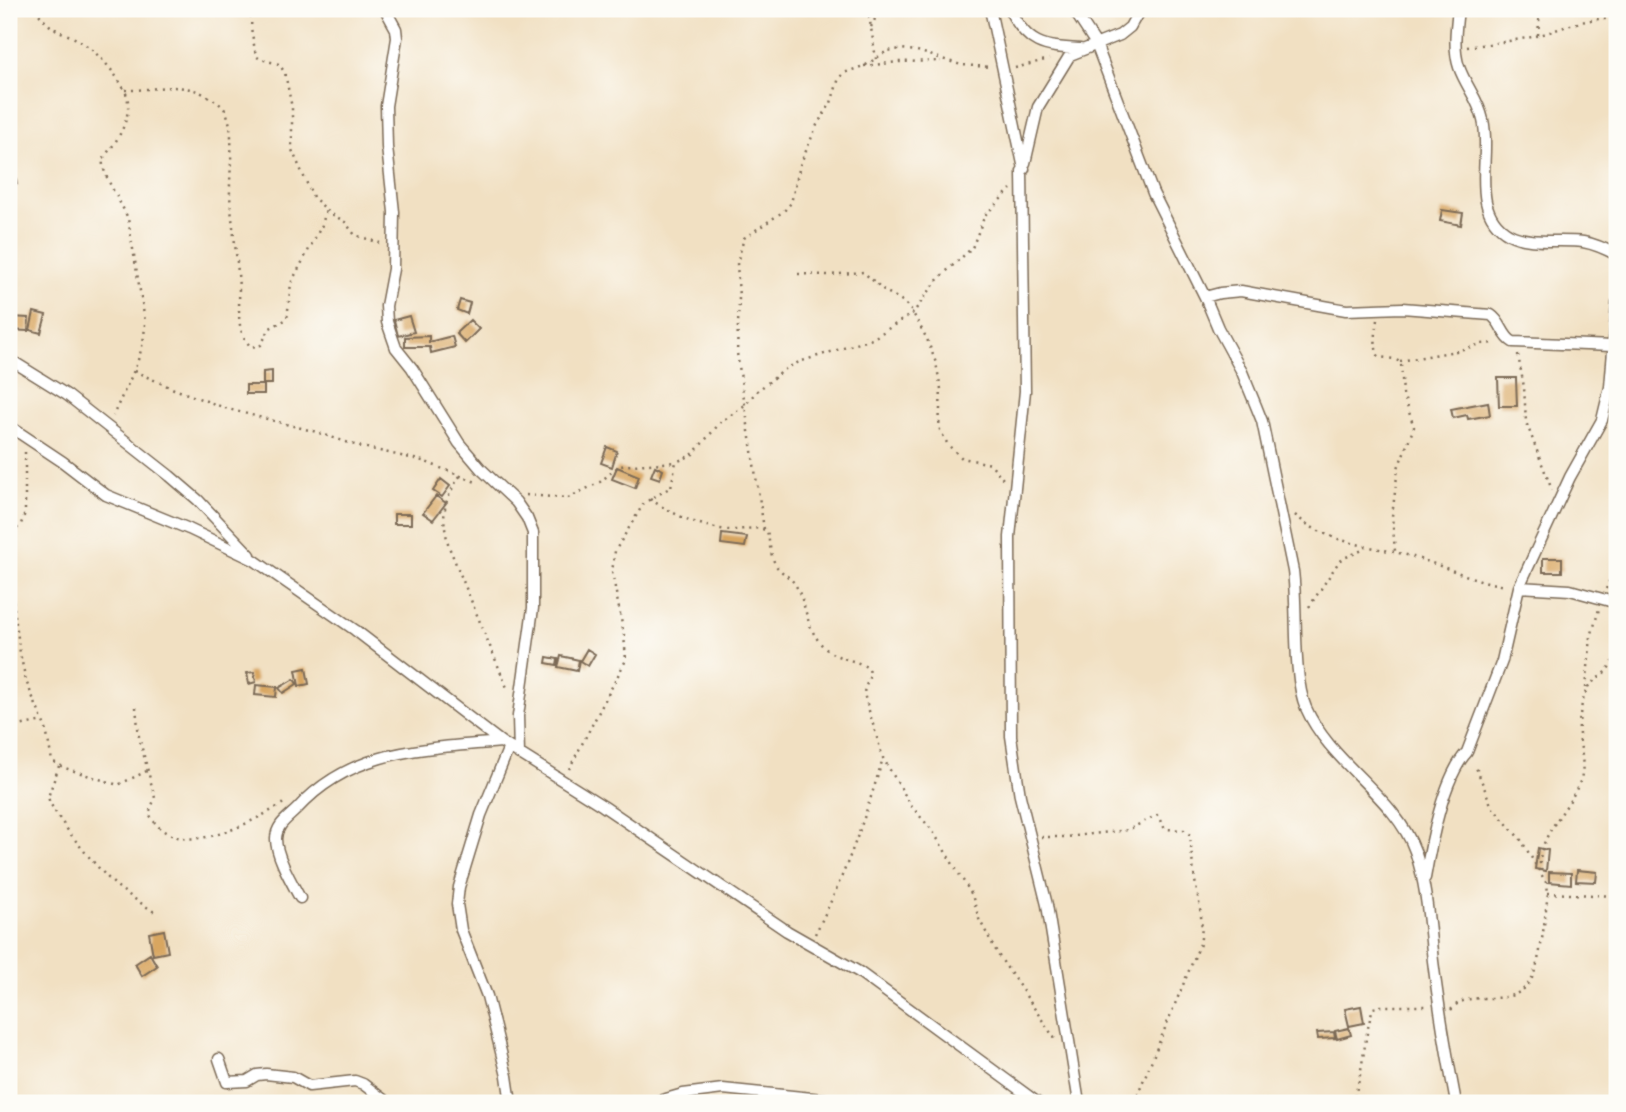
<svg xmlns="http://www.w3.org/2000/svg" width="1626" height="1112" viewBox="0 0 1626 1112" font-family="Caveat,sans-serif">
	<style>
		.building { fill: #d8a660 }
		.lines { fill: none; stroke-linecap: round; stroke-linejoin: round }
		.street-casing { stroke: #7b6a57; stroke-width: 13 }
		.path { stroke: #7b6a57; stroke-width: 2.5; stroke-dasharray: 2 5; stroke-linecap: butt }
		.street { stroke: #fff; stroke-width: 10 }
	</style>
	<rect width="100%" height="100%" fill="#fdfcf7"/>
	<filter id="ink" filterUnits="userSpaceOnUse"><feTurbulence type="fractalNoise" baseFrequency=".0143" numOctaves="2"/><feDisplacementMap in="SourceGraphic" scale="14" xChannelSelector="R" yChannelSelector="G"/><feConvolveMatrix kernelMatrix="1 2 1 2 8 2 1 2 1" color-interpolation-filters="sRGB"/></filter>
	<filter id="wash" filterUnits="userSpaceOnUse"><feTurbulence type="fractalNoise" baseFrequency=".00686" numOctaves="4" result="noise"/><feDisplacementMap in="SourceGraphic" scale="28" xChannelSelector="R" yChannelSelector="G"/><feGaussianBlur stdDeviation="1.57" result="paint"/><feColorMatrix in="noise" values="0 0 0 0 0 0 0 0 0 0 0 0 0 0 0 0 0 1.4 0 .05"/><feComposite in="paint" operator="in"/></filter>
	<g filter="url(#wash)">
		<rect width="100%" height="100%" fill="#f1e0c2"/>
		<g id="blocks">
			<path class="building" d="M9 168H14L17 184 9 185Z
				M1442 210 1463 213 1461 225 1440 221Z
				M460 300 470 303 467 314 457 310Z
				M34 312 46 315 41 333 30 330Z
				M409 316 414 332 398 336 394 320Z
				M11 317 29 318 28 331 9 330Z
				M470 320 479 329 465 343 456 333Z
				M429 336V342L452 336 455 347 431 353 430 347H405V337Z
				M272 371V384H263V372Z
				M1498 378H1516L1517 406H1499Z
				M246 385H264V394H246Z
				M1488 402 1490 415 1468 419 1467 415 1453 418 1451 409Z
				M607 447 617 451 612 467 601 463Z
				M655 466 663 470 660 479 651 476Z
				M617 467 639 476 635 488 612 479Z
				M441 479 450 486 442 497 433 491Z
				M436 496 446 503 433 520 423 513Z
				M394 514H411V524H394Z
				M722 534 747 537 745 547 721 544Z
				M1543 558H1562V572H1543Z
				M587 649 595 654 588 666 580 661Z
				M561 656 579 660 577 671 558 667Z
				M547 657 558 659 557 665 546 663Z
				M306 668 309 684 299 686 296 670Z
				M254 672 256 682 249 684 247 673Z
				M294 679 297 684 283 693 279 688Z
				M256 685 277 687 276 697 255 695Z
				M1538 848 1548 850 1546 871 1535 869Z
				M1577 870 1597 872 1596 882 1576 881Z
				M1549 872 1571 873V884L1549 882Z
				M164 930 168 952 153 955 149 933Z
				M150 954 157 966 142 976 135 964Z
				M1361 1006 1364 1023 1349 1026 1345 1009Z
				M1349 1028 1351 1035 1337 1039 1335 1031Z
				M1334 1032 1335 1038 1318 1039 1317 1033Z"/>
		</g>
	</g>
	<g filter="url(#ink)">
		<use href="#blocks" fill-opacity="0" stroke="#7b6a57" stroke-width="2"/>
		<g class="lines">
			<defs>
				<path id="street" d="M385 9 396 29 397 38 386 106 387 147 394 212 393 269 386 306 387 322 396 348 412 368 459 443 481 469 516 502 527 518 533 533V608L518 716 519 754
					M990 9 1024 169 1022 171 1025 391 1010 537 1011 736 1020 796 1047 905 1079 1103
					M1009 9C1028 45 1042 47 1080 49
					M1073 9 1096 44 1153 193 1205 297 1218 328 1242 372 1256 406 1262 421 1293 571C1298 610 1292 675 1306 708 1330 763 1396 797 1415 851 1427 886 1429 925 1433 961 1439 1009 1447 1056 1456 1103
					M1458 9C1456 26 1453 50 1459 67 1465 85 1479 100 1483 120 1492 155 1468 211 1509 234 1530 245 1560 239 1583 242 1595 244 1606 249 1617 255
					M1617 68V202
					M1025 163 1038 107 1070 55 1120 35 1130 27 1140 9
					M1205 297 1220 293 1241 291 1346 310 1402 308 1491 315C1502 322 1502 336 1513 342L1612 346
					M9 359 67 395 170 476 198 500 250 555
					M9 426 63 462 106 495 189 529 254 560 355 630 501 742 603 806 787 931 859 972 1038 1103
					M1519 587 1570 590 1617 603
					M509 747 481 815 459 887 457 904 461 930 487 996 507 1076 511 1103
					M1425 878C1431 843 1443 778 1467 752L1502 661 1519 587 1570 477 1602 420 1610 387 1617 303
					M300 898C292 883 276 856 276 839 276 825 288 818 297 809 352 748 425 749 501 742
					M219 1059 227 1082 247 1081 257 1075 266 1074 293 1077 309 1086 355 1081 363 1084 388 1103
					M652 1103 683 1094 723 1089 861 1103"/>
			</defs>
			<use href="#street" class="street-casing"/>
			<path class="path" d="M35 9C40 15 46 24 54 28 61 33 70 35 78 40 96 50 116 73 125 91 134 109 122 133 112 147 109 151 104 156 103 160 100 172 124 207 128 219L145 321C145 357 127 383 113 416
				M252 9 251 28 256 56 260 59 279 64 285 73 292 108V150L313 197 330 213 345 222 355 235 380 243
				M868 9 876 59
				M871 27 880 9
				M1538 35 1540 9
				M1467 47C1489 44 1511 41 1532 37 1559 31 1591 13 1617 21
				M864 66 899 62 941 61
				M1015 68 1049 59
				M125 90C148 91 172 83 194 90 204 93 220 102 225 110 236 130 229 172 230 195 232 227 238 259 239 291 240 312 235 330 251 347L261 345 270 328 287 319 291 283 322 225 326 210
				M798 274 829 275 863 272 885 291 904 302 913 313 927 339 936 363 941 389 939 428 948 445 962 458 991 464 1003 479
				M1378 320C1376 333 1373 346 1379 357L1395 359 1401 363 1403 394 1414 427 1398 468 1392 516 1395 551
				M1518 355 1524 387 1526 422 1552 490
				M1400 361 1456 351 1482 344 1496 343
				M134 371 174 389 228 409 313 431 358 446 423 461 476 482
				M25 452V513L21 524 10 537 9 570 20 653 26 681 46 729 52 761 65 768 118 785 149 770
				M460 476C442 503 441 516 449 547L508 690
				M526 495 568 498 600 482 619 466 676 462
				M650 499C674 515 700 527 728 530 741 531 756 525 767 531 770 542 770 557 777 567 783 574 792 578 796 586 808 607 805 630 826 649 838 660 857 659 869 669 872 679 864 685 864 694L883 758 912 807 932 830 972 895 979 919 999 956 1055 1039
				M1295 515C1330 546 1375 545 1417 558 1446 567 1475 581 1505 586
				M764 529 737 353 739 298 737 263 744 238 784 211 791 203 800 165 817 125 831 103 839 78 844 73 866 65 887 51 901 49 917 51 961 65 991 67
				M1606 589 1617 561
				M1309 607 1338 563 1344 558 1365 549
				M1586 688 1591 637 1599 609
				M136 707 139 737 155 798 149 813C174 866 251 823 284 803
				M9 728 43 721
				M59 766 48 797C52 815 103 876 119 888 131 897 144 905 156 913
				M569 769 626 660 624 635 612 572 615 551 644 503 671 487 676 462 692 455 720 423 745 405 757 391 787 368 799 362 872 339 913 313 939 278 972 248 985 215 1011 189
				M1041 837H1066L1128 830 1157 815 1165 829 1184 830 1190 835C1191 848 1192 860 1194 873 1197 898 1205 919 1200 944L1134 1103
				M1541 871C1534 842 1565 813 1577 788 1587 770 1581 754 1579 735 1578 722 1581 704 1586 691 1589 682 1599 679 1605 672 1610 667 1614 661 1617 654
				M1548 893 1617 896
				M815 934C844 878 865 819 883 758
				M1451 1010C1469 986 1509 1011 1529 983 1541 967 1545 914 1548 893L1547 884 1521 840 1492 807 1475 765
				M1352 1103C1364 1073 1363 1040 1373 1008L1381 1006H1428"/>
			<use href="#street" class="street"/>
		</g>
	</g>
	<rect width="1626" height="1112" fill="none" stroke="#fdfcf7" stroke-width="35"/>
</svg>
